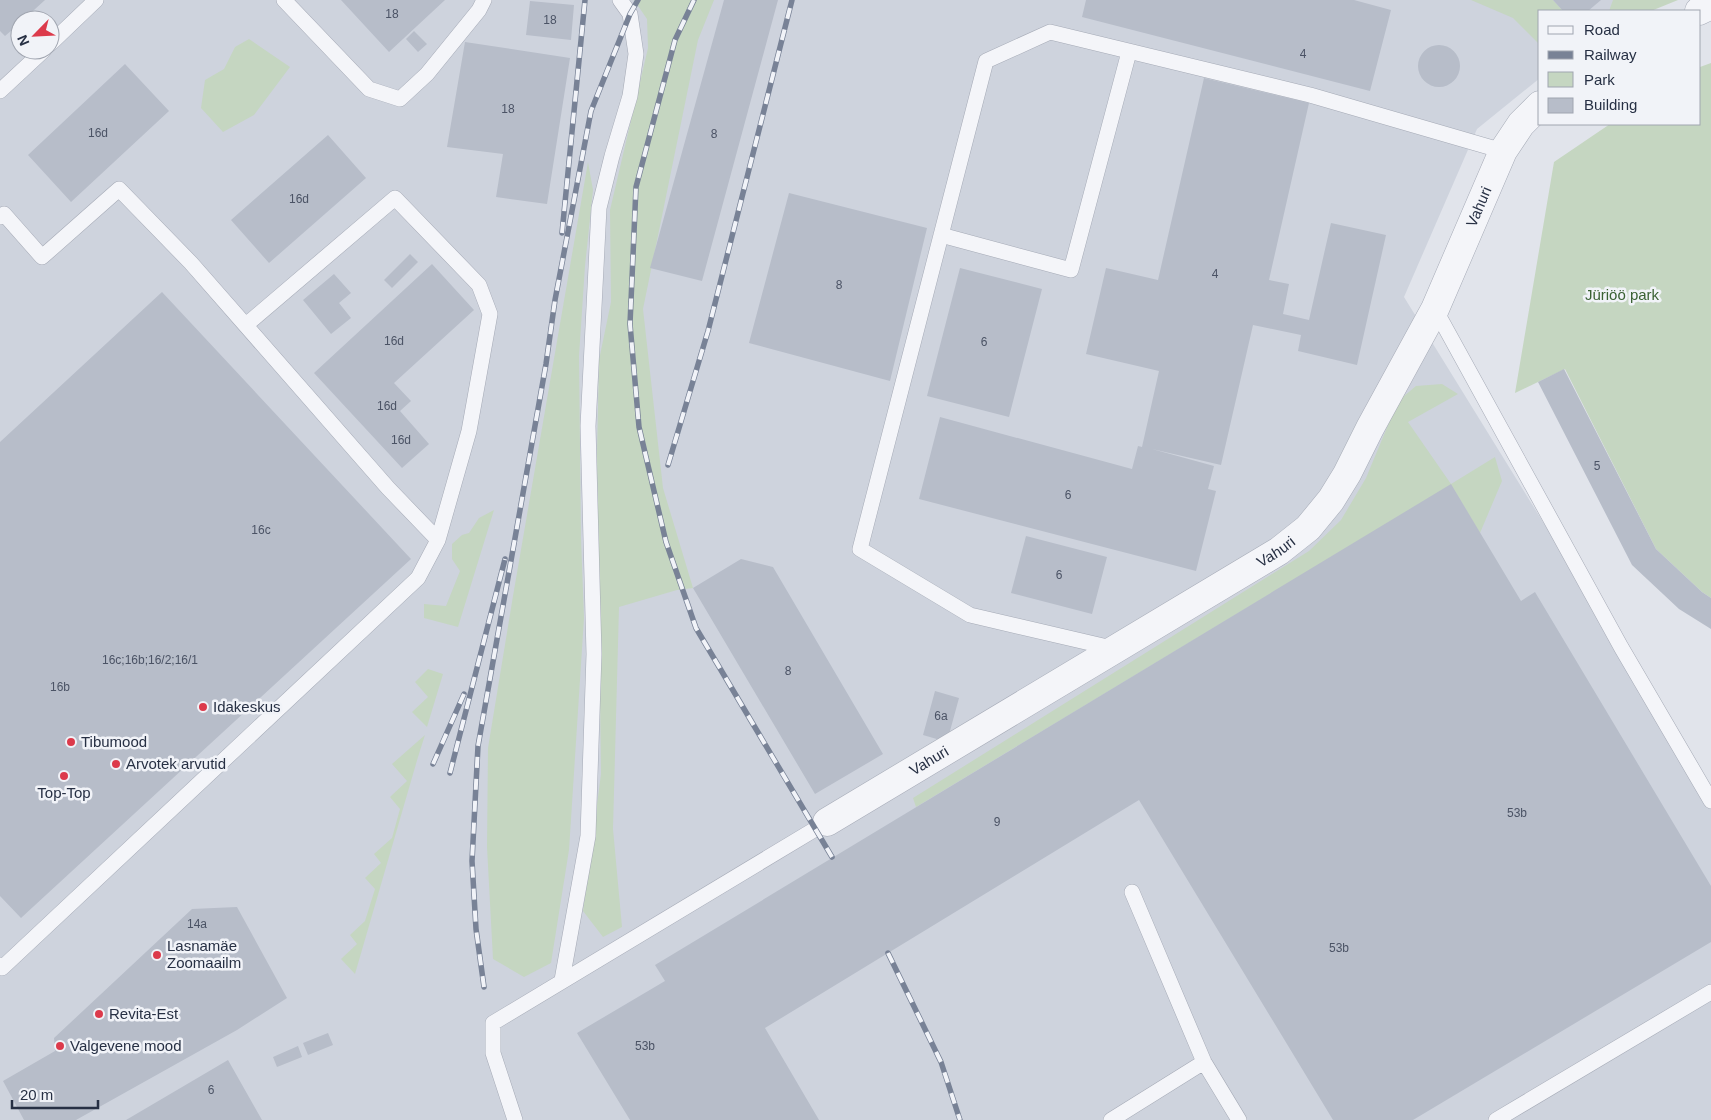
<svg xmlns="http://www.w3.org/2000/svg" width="1711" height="1120" viewBox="0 0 1711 1120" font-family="Helvetica,sans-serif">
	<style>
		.built { fill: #ced3dd; fill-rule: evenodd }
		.green { fill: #c5d6c1 }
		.building { fill: #b7bdc9 }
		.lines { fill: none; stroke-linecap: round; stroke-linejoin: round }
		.lane-casing { stroke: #a5aab6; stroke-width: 16 }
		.street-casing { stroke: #a5aab6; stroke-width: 29 }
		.lane { stroke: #f4f5f9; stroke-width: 15 }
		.street { stroke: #f4f5f9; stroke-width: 28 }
		.rail-casing { stroke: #788296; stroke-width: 5.5 }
		.rail { stroke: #f1f3f8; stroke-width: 4; stroke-dasharray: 11; stroke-linecap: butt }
		.poi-dot { fill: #dc3a4b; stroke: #f1f3f8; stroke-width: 2 }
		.labels { text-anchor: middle; stroke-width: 5; stroke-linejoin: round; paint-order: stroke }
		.number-label { font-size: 12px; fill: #4b5365 }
		.street-label { font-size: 15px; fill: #273044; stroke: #f1f3f8 }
		.park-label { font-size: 15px; fill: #3a6133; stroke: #f1f3f8 }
		.poi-label { font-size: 15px; fill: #273044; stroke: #f1f3f8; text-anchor: start }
	</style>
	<rect width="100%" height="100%" fill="#e1e4eb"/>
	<path class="built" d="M0 0H1655L1635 11H1540V78L1477 129 1404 297 1711 794V1120H0ZM20 20H50V50H20Z"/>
	<path class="green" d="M634 0H714L698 40 643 309 663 488 693 588 677 590 619 607 613 829 622 927 603 937 583 911 601 774 597 454 599 360 611 302 610 210 648 48 647 19Z
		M1471 0H1553L1563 11H1540V45L1513 18Z
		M1613 0H1678L1651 11H1609Z
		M249 39 290 67 254 115 223 132 201 108 205 80 224 69 235 47Z
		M1711 63V598L1702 592 1656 549 1565 369 1515 393 1554 162 1610 124H1700V67Z
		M588 162 593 190 585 266 579 356 581 539 584 618 569 850 551 963 524 977 493 959 487 847 488 748 513 596Z
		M1442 384 1458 394 1408 422 1451 484 1495 457 1502 481 1480 533 1451 485 916 807 913 798 1309 551 1341 520 1366 478 1398 401 1416 386Z
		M494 510 458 627 424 618V604L446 606 460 571 452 559V544L462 535 469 533 479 518Z
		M428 669 443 674 427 727 412 712 428 697 415 682Z
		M425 735 418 757 355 974 341 959 357 944 350 935 365 921 375 889 365 878 381 863 374 854 392 838 400 809 390 797 407 781 392 764Z"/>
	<path class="building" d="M0 0H45L23 20H20V23L5 36 0 31Z
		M341 0H445L389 52Z
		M724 0H778L702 281 650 268Z
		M1086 0H1354L1391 10 1370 91 1082 17Z
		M1553 0H1601L1588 11H1563Z
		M530 1 574 5 571 40 526 35Z
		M414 31 427 44 418 52 406 39Z
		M465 42 570 58 547 204 496 197 503 154 447 147Z
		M1418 66a21 21 0 1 1 42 0a21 21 0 1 1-42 0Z
		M125 64 169 111 71 202 28 155Z
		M1204 78 1309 103 1269 280 1289 284 1283 314 1309 320 1331 223 1386 235 1357 365 1298 351 1301 335 1253 325 1221 465 1152 449 1214 466 1208 489 1216 491 1196 571 919 499 940 417 1132 469 1138 446 1142 447 1159 371 1086 354 1106 268 1158 280Z
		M328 135 366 178 269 263 231 220Z
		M789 193 927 228 890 381 749 343Z
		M410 254 418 262 392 288 384 280Z
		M432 264 474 310 394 383 411 401 400 411 429 444 402 468 314 373Z
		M960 268 1042 289 1009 417 927 396Z
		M334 274 351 293 339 303 351 318 331 334 303 300Z
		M162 292 411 559 21 918 0 896V442Z
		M1564 369 1656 549 1702 592 1711 598V629L1679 609 1632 565 1538 382Z
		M1451 484 1521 601 1535 592 1711 886V942L1413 1120H1333L1139 800 765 1028 819 1120H630L577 1033 665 981 655 965Z
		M1026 536 1107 557 1092 614 1011 593Z
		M741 559 773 567 883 754 815 794 693 588Z
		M935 691 959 698 947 742 923 735Z
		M237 907 287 998 237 1030 76 1120H24L3 1081 55 1051 54 1038 192 909Z
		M328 1033 333 1045 308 1055 303 1043Z
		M298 1046 302 1057 277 1067 273 1057Z
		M228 1060 262 1120H126Z"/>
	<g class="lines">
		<defs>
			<path id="lane" d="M284 0 369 89 400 99 427 74 479 10 484 0
				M50 44 96 0
				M0 91 44 50
				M0 217 4 214 42 257 119 189 191 263 388 488 438 540 418 578 2 968 0 965
				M941 235 1071 270 1129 52
				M1435 309 1621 647 1711 801
				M246 325 395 198 479 285 490 314 469 431 438 540
				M1116 649 970 615 860 549 986 61 1050 32 1310 95 1503 151
				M1132 892 1204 1062 1239 1120
				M562 980 588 836 594 654 588 426 599 208 612 156 630 96 636 54 630 14 620 0
				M515 1120 493 1053V1023L827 822
				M1111 1120 1204 1062
				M1496 1120 1711 992"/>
			<g id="street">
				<path d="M1699 11 1711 5"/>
				<path id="s1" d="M827 822 1279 551 1308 528 1331 500 1347 474 1370 428 1435 309 1503 151 1521 124 1540 105"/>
			</g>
		</defs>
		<use href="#lane" class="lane-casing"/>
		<use href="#street" class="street-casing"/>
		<use href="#lane" class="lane"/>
		<use href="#street" class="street"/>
		<defs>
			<path id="rail" d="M694 0 675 40 636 187 630 324 639 427 666 542 696 628 832 857
				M562 233 585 0
				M668 465 708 331 792 0
				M433 764 464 694
				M450 773 505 559
				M888 953 941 1062 960 1120
				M484 987 476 929 472 861 478 746 546 364 555 300 591 111 630 14 638 0"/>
		</defs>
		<use href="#rail" class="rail-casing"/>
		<use href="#rail" class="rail"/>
	</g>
	<g class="poi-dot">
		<circle cx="203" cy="707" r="5"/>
		<circle cx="71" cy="742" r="5"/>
		<circle cx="116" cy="764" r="5"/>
		<circle cx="64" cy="776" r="5"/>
		<circle cx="157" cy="955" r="5"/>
		<circle cx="99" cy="1014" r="5"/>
		<circle cx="60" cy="1046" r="5"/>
	</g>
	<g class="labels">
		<g class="number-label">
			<text x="392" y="18">18</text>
			<text x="550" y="24">18</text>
			<text x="1303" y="58">4</text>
			<text x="508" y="113">18</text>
			<text x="98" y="137">16d</text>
			<text x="714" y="138">8</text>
			<text x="299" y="203">16d</text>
			<text x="1215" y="278">4</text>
			<text x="839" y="289">8</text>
			<text x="394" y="345">16d</text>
			<text x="984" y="346">6</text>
			<text x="387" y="410">16d</text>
			<text x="401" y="444">16d</text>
			<text x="1597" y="470">5</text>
			<text x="1068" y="499">6</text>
			<text x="261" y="534">16c</text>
			<text x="1059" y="579">6</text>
			<text x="150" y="664">16c;16b;16/2;16/1</text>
			<text x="788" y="675">8</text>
			<text x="60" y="691">16b</text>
			<text x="941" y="720">6a</text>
			<text x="1517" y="817">53b</text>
			<text x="997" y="826">9</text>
			<text x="197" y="928">14a</text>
			<text x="1339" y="952">53b</text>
			<text x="645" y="1050">53b</text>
			<text x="211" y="1094">6</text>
		</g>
		<g class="street-label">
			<text dy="5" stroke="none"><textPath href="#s1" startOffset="929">Vahuri</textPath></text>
			<text dy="5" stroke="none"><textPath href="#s1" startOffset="524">Vahuri</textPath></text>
			<text dy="5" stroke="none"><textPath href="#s1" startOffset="119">Vahuri</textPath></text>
		</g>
		<g class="park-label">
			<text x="1622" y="300">Jüriöö park</text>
		</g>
		<g class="poi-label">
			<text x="213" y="712">Idakeskus</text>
			<text x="81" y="747">Tibumood</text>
			<text x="126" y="769">Arvotek arvutid</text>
			<text x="64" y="798" text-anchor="middle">Top-Top</text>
			<text x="167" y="951">Lasnamäe<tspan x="167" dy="17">Zoomaailm</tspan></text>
			<text x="109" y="1019">Revita-Est</text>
			<text x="70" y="1051">Valgevene mood</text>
		</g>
	</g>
	<rect x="1538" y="10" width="162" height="115" fill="#f1f3f8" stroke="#a0a5b0"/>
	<rect x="1548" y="26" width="25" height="8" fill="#f4f5f9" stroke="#a0a5b0"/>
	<text x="1584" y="35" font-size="15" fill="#273044">Road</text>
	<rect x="1548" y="51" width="25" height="8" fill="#788296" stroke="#a0a5b0"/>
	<text x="1584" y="60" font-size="15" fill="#273044">Railway</text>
	<rect x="1548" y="72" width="25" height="15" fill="#c5d6c1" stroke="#a0a5b0"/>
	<text x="1584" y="85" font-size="15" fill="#273044">Park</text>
	<rect x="1548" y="98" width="25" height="15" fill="#b7bdc9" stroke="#a0a5b0"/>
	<text x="1584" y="110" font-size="15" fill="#273044">Building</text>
	<g transform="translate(35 35) rotate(246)"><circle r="24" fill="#f1f3f8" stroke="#a0a5b0"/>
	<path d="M0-4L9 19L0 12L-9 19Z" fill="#dc3a4b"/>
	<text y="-8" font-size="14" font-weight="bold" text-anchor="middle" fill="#273044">N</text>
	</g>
	<path d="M12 1100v8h86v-8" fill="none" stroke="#273044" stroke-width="2.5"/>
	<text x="20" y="1100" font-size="15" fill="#273044" stroke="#f1f3f8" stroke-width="4" paint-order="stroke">20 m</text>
</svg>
